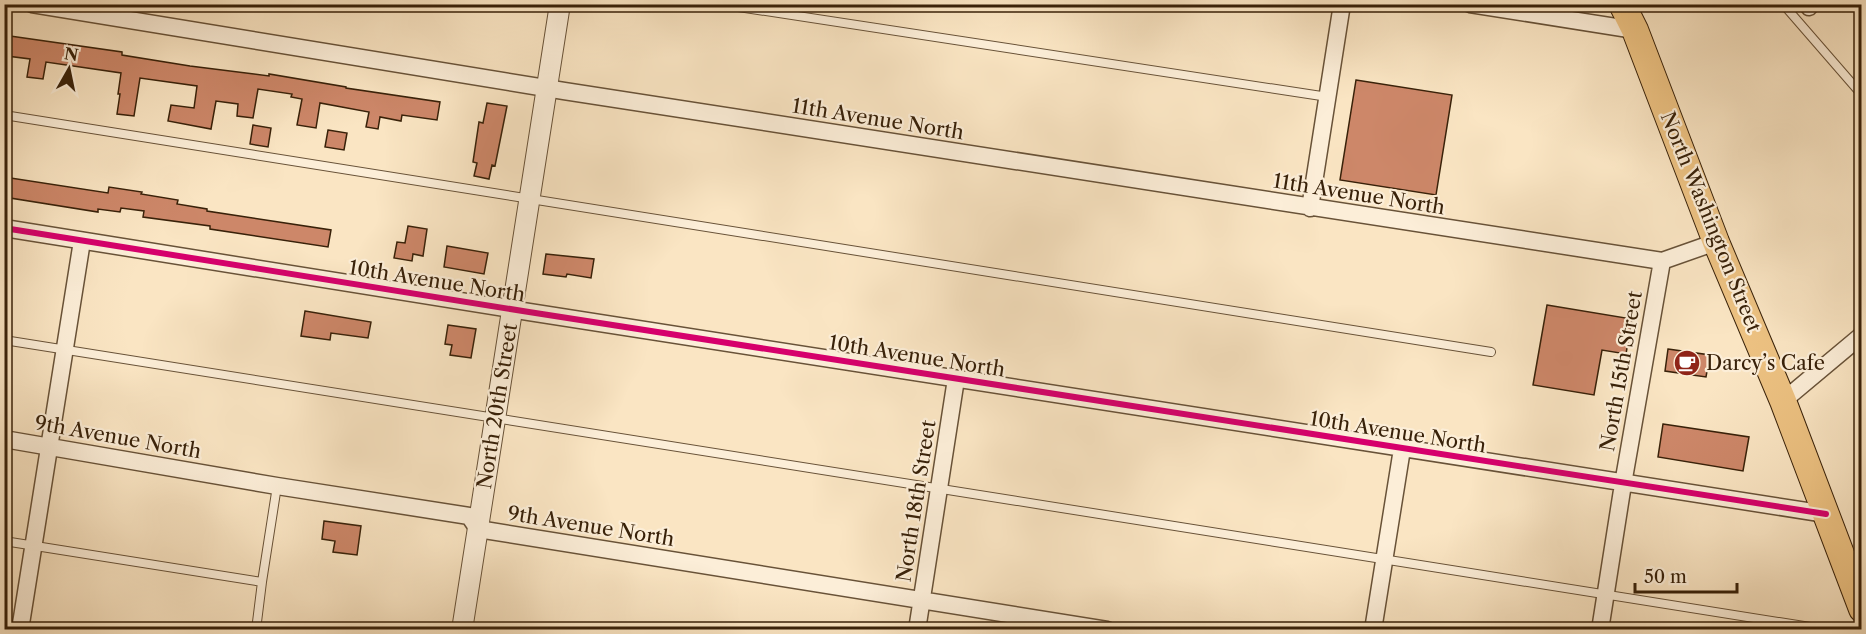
<svg xmlns="http://www.w3.org/2000/svg" width="1866" height="634" viewBox="0 0 1866 634" font-family="'Libre Caslon Text',serif">
	<style>
		.building { fill: #cd8769; stroke: #382109; stroke-width: 1.5 }
		.lines { fill: none; stroke-linecap: round; stroke-linejoin: round }
		.service-casing { stroke: #685238; stroke-width: 10 }
		.minor-casing { stroke: #685238; stroke-width: 19 }
		.tertiary-casing { stroke: #685238; stroke-width: 22 }
		.primary-casing { stroke: #382109; stroke-width: 28 }
		.service { stroke: #fceed8; stroke-width: 8 }
		.minor { stroke: #fceed8; stroke-width: 16 }
		.tertiary { stroke: #fceed8; stroke-width: 20 }
		.primary { stroke: #edc282; stroke-width: 26 }
		.cycleway-casing { stroke: #fceed8; stroke-width: 10 }
		.cycleway { stroke: #d6006c; stroke-width: 6 }
		.labels { text-anchor: middle; stroke-width: 4.5; stroke-linejoin: round; paint-order: stroke }
		.street-label { font-size: 20px; fill: #382109; stroke: #fceed8 }
		.poi-label { font-size: 20px; fill: #382109; stroke: #fceed8; text-anchor: start }
	</style>
	<rect width="100%" height="100%" fill="#fae5c3"/>
	<filter id="stains"><feTurbulence type="fractalNoise" baseFrequency=".00333" numOctaves="4"/><feColorMatrix values="0 0 0 0 .2 0 0 0 0 .09 0 0 0 0 .02 0 0 0 .5 -.17"/></filter>
	<radialGradient id="worn" r=".72"><stop offset=".6" stop-color="#630" stop-opacity="0"/><stop offset="1" stop-color="#630" stop-opacity=".3"/></radialGradient>
	<path class="building" d="M10 36 122 52V55L190 66 269 76V74L346 87V88L440 102 437 120 402 115 401 121 380 117 378 129 366 127 369 112 320 103 316 128 297 125 302 99 291 97 292 94 258 89 253 118 237 116 238 104 216 101 211 129 168 121 171 105 194 108 197 86 140 78 134 116 117 114 120 94H118L121 73 46 62 43 79 27 77 30 59 7 56Z
		M1356 80 1452 95 1436 195 1340 180Z
		M487 103 507 106 495 166 492 165 489 179 474 176 477 163 473 162 479 122 483 123Z
		M253 125 271 128 268 147 250 144Z
		M328 130 347 133 344 150 325 147Z
		M4 177 108 193 109 187 142 192 141 194 178 200 177 204 207 209V211L331 230 328 247 210 229V226L143 217 144 211 121 208 120 212 98 209V212L4 197Z
		M408 226 427 229 423 256 413 254 412 261 394 258 397 242 405 243Z
		M447 246 488 253 484 274 444 267Z
		M546 254 594 259 591 278 567 274 566 277 543 274Z
		M1547 305 1632 319 1626 354 1602 350 1594 395 1533 385Z
		M305 311 371 322 368 338 331 333 330 340 301 336Z
		M448 325 476 329 471 358 450 355 452 345 445 344Z
		M1668 349 1710 355 1706 377 1665 371Z
		M1663 424 1749 437 1743 471 1658 457Z
		M324 521 361 526 357 555 333 552 335 541 322 539Z"/>
	<g class="lines">
		<defs>
			<path id="service" d="M719 4 1328 97
				M1783 4 1862 95
				M4 115 1491 352
				M4 340 1829 630
				M4 541 262 582 277 486
				M256 630 262 582"/>
			<path id="minor" d="M32 4 564 91 1662 261 1716 242
				M1470 4 1635 30
				M1809 7 1811 4
				M1310 208 1342 4
				M4 228 529 312 1826 514
				M1783 401 1862 335
				M4 439 277 486 469 516 478 529 1107 630
				M20 630 82 241
				M917 630 956 379
				M1373 630 1402 449
				M1600 630 1623 484 1662 261"/>
			<path id="tertiary" d="M462 630 560 4"/>
			<path id="primary" d="M1622 4 1635 30 1716 242 1783 401 1862 609"/>
		</defs>
		<use href="#service" class="service-casing"/>
		<use href="#minor" class="minor-casing"/>
		<use href="#tertiary" class="tertiary-casing"/>
		<use href="#primary" class="primary-casing"/>
		<use href="#service" class="service"/>
		<use href="#minor" class="minor"/>
		<use href="#tertiary" class="tertiary"/>
		<use href="#primary" class="primary"/>
		<defs>
			<path id="cycleway" d="M4 228 529 312 1826 514"/>
		</defs>
		<use href="#cycleway" class="cycleway-casing"/>
		<use href="#cycleway" class="cycleway"/>
	</g>
	<defs>
		<symbol id="cafe-disc" viewBox="-11 -11 22 22"><circle r="9.5" fill="#8f2418" stroke="#fceed8"/><path d="M-5.5-4.5H6V0H3Q3 3.5 0 3.5H-2.5Q-5.5 3.5-5.5 0ZM3-3.2v2h1.7v-2ZM-6 4.5H4V6H-6Z" fill="#fff"/></symbol>
	</defs>
	<g fill-rule="evenodd">
		<use href="#cafe-disc" x="1672" y="348" width="30" height="30"/>
	</g>
	<g class="labels">
		<g class="street-label">
			<text transform="translate(878 119) rotate(9)" y="7">11th Avenue North</text>
			<text transform="translate(1359 194) rotate(9)" y="7">11th Avenue North</text>
			<text transform="translate(1711 222) rotate(68)" y="7">North Washington Street</text>
			<text transform="translate(437 281) rotate(9)" y="7">10th Avenue North</text>
			<text transform="translate(917 356) rotate(9)" y="7">10th Avenue North</text>
			<text transform="translate(1621 371) rotate(-80)" y="7">North 15th Street</text>
			<text transform="translate(497 406) rotate(-81)" y="7">North 20th Street</text>
			<text transform="translate(1398 432) rotate(9)" y="7">10th Avenue North</text>
			<text transform="translate(118 437) rotate(10)" y="7">9th Avenue North</text>
			<text transform="translate(916 501) rotate(-81)" y="7">North 18th Street</text>
			<text transform="translate(591 526) rotate(9)" y="7">9th Avenue North</text>
		</g>
		<g class="poi-label">
			<text x="1706" y="370">Darcy’s Cafe</text>
		</g>
	</g>
	<rect width="1866" height="634" fill="none" stroke="#fae5c3" stroke-width="24"/>
	<rect x="6" y="6" width="1854" height="622" fill="none" stroke="#382109" stroke-width="3"/>
	<rect x="12" y="12" width="1842" height="610" fill="none" stroke="#382109" stroke-width="1.5"/>
	<g transform="translate(69 69) rotate(9)" stroke="#fceed8" stroke-width="4.5" paint-order="stroke">
	<path d="M0-4.5L10 22L0 15L-10 22Z" fill="#382109"/>
	<text y="-9" font-size="16" font-weight="bold" text-anchor="middle" fill="#382109">N</text>
	</g>
	<path d="M1635 583v9h102v-9" fill="none" stroke="#382109" stroke-width="3"/>
	<text x="1644" y="583" font-size="18" fill="#382109" stroke="#fceed8" stroke-width="4.5" paint-order="stroke">50 m</text>
	<rect width="100%" height="100%" filter="url(#stains)"/>
	<rect width="100%" height="100%" fill="url(#worn)"/>
</svg>
